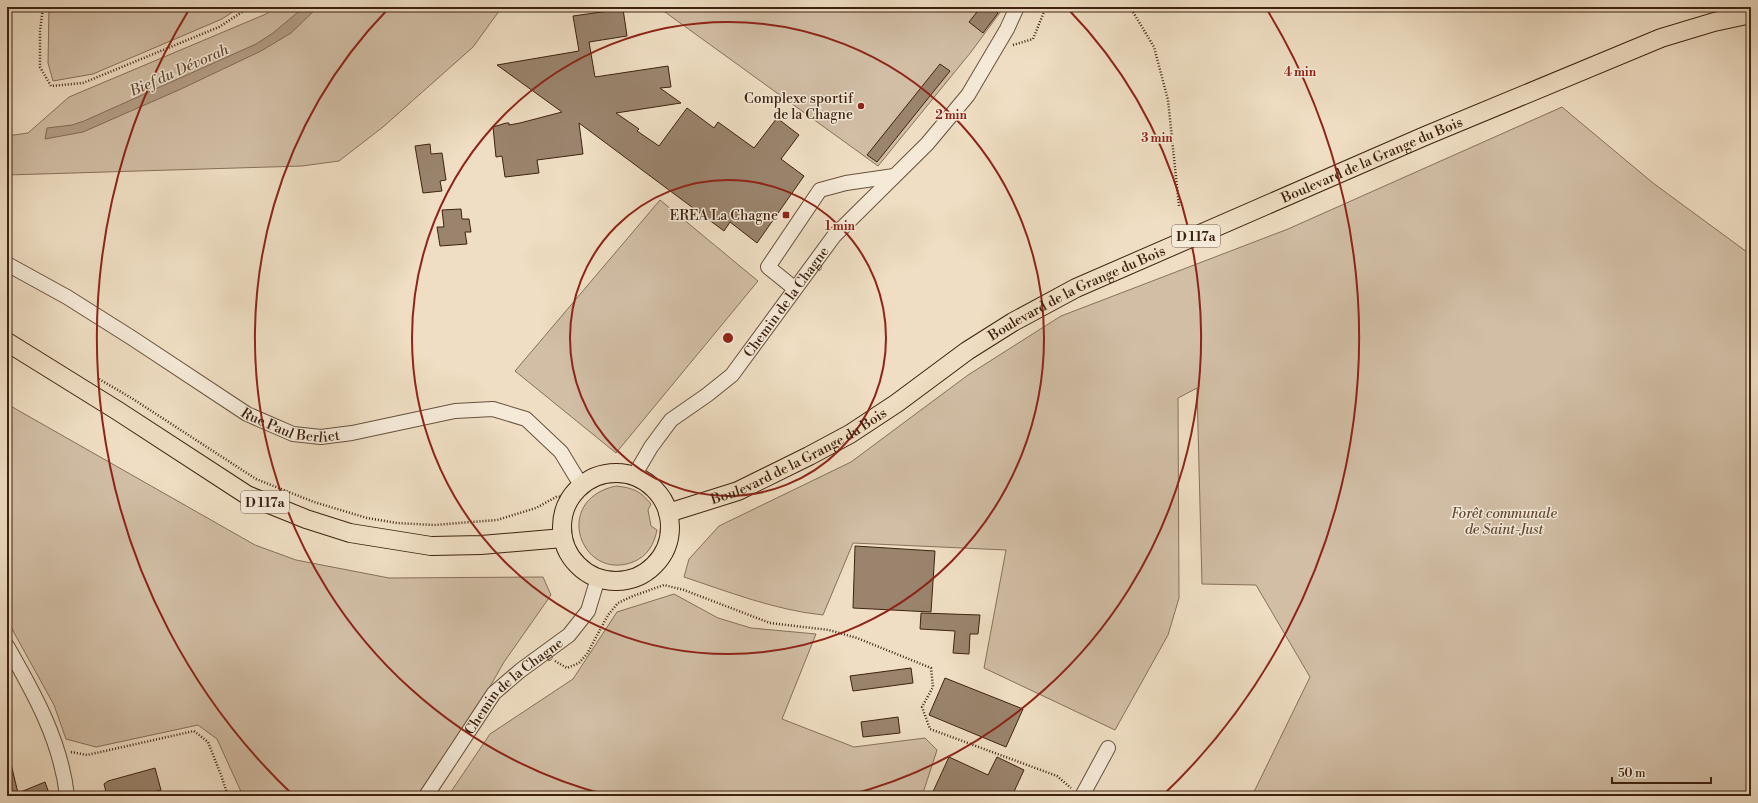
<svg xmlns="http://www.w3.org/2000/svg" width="1758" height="803" viewBox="0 0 1758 803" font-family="'Libre Bodoni',serif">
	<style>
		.green { fill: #d1bea5; stroke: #88705a }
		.water { fill: #b39e86; stroke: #846c57 }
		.building { fill: #9a846d; stroke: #3e2210 }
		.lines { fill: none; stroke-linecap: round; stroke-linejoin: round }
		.minor-casing { stroke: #6a513d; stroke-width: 16 }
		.major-casing { stroke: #3e2210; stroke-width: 20 }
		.path { stroke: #3e2210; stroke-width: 2.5; stroke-dasharray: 1 2; stroke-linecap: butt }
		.minor { stroke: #f5ead8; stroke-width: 14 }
		.major { stroke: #efdec3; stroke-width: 18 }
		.ring { fill: none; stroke: #8f2418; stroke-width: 2 }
		.poi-dot { fill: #8f2418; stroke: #f5ead8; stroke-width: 1.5 }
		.labels { text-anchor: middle; stroke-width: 3; stroke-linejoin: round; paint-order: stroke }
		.shield { fill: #f5ead8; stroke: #755e4c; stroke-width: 1 }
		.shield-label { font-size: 13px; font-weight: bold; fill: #3e2210 }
		.poi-label { font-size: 14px; fill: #3e2210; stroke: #f5ead8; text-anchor: end }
		.street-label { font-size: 14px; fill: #3e2210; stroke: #f5ead8 }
		.park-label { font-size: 14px; font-style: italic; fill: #634935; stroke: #f5ead8 }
		.water-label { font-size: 15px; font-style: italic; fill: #674d39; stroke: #f5ead8 }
		.centre { fill: #8f2418; stroke: #f5ead8; stroke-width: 2 }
		.ring-label { font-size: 12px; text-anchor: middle; font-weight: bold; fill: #8f2418; stroke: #f5ead8; stroke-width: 3; stroke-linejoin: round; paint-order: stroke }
	</style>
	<rect width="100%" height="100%" fill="#efdec3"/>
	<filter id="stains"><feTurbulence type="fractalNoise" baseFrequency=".005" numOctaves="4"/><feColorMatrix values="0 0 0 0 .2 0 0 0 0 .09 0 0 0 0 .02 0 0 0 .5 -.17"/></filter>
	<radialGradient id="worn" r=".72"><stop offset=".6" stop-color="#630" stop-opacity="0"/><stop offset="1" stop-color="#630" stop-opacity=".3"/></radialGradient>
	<path class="green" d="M49 7H240L222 19 93 74 53 81 48 63Z
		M275 7H502L473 47 383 127 339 161 302 166 7 175V136L28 133 69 97 266 14Z
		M658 7H1004L971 52 878 166Z
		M1562 107 1653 183 1751 255V796H1252L1310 677 1256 585 1202 584 1197 388 1178 398 1179 598 1168 635 1115 730 984 668 1006 550 853 543 823 615C775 610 729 592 684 577L689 559 719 526 851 462 968 375 1061 316 1288 229Z
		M660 200 758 281 616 453 515 371Z
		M7 404 255 545 296 560 389 578 543 577 551 595 504 662 484 697 417 796H243L217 739 198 725 96 747 66 739 54 705 7 620Z
		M616 486C634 488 640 491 651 504L648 510 651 526 657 530C654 544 648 556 633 562 581 582 551 500 616 486Z
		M674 594 718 618 751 628 816 634 782 719 854 747 925 738 937 750 922 796H448L490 734 573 679 617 612Z"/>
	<path class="water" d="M304 7H318L291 33 261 51 181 89 83 132 45 139 47 128 72 125 84 121 256 44 273 33Z"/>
	<path class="building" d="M981 7H990L998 13 983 33 969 22Z
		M623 9 627 36 589 42 595 77 668 66 671 87 660 88 681 103 616 113 639 129 637 131 659 146 687 108 714 128 718 122 754 148 777 118 799 135 781 159 804 176 757 243 730 222 724 231 579 123 583 154 537 160 539 173 505 177 502 156 496 157 493 127 506 123H509V125L520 123 562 112 497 65 579 51 573 16Z
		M940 64 950 71 877 162 867 155Z
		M430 144 431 154 442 153 446 180 440 181 442 191 423 193 415 146Z
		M461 209 462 219H469L471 232H465L467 244 440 246 437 227H444L442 210Z
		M855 546 935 551 931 612 853 608Z
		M921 613 980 615 978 634H970L969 654 953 653 955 631 920 629Z
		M911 668 913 683 853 691 850 676Z
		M945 678 1023 709 1006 747 929 715Z
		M898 717 900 733 863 737 861 722Z
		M949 757 988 775 997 757 1024 770 1012 796H931Z
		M7 764H11L18 793 45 782 50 796H7Z
		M155 768 161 790 138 796H107L104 784 108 781Z"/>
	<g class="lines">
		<defs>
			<g id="minor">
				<path id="s1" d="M7 264 67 297 132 338 247 414 293 434 321 437 352 433 455 411 493 409 526 419 561 452 581 485"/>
				<path d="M794 288 768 267 820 190 846 183 894 176"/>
				<path id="s2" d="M634 476 651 447 671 420 707 395 732 375 834 236 927 144 968 95 1007 29 1017 7"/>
				<path d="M7 646C34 693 61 741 67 796"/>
				<path id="s3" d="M426 796 494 693 521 670 569 635 588 611 598 578"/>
				<path d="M1082 796 1108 748"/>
			</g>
			<g id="major">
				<path d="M7 342 118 411 247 495 306 519 350 533 431 546 481 545 563 538"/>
				<circle cx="616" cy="527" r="54"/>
				<path id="s4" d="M668 513 738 491 809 456 850 434 897 403 967 351 1013 322 1076 288 1425 136 1661 38 1714 22 1751 14"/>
			</g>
		</defs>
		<use href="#minor" class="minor-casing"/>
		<use href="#major" class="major-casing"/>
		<path class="path" d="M43 7 40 31V67L51 86 83 83 219 27 250 7
			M1130 7 1154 47 1168 100 1179 206
			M1013 45 1033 39 1046 7
			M99 379 133 399 256 479 314 502 367 518 397 523 434 525 497 520 536 508 556 497 571 496
			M555 661 567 668 579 663 587 654 608 615 618 603 633 596 664 585 684 590 770 623 829 630 857 638 931 668 933 687 922 707 930 729 1057 776 1071 788
			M71 752 87 755 194 731 208 742 221 775 228 796"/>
		<use href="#minor" class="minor"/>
		<use href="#major" class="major"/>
	</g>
	<g class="ring">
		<circle cx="728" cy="338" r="158"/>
		<circle cx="728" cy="338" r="316"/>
		<path d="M610 796A473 473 0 0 1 388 9M1068 9A473 473 0 0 1 846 796"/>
		<path d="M294 796A631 631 0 0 1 190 8M1266 8A631 631 0 0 1 1162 796"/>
	</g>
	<g class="poi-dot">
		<circle cx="861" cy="106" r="4"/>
		<rect x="782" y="211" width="8" height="8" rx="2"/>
	</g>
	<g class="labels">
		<g class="shield">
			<rect x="1172" y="225" width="48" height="22" rx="3"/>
			<rect x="241" y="491" width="48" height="22" rx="3"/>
		</g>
		<g class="shield-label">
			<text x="1196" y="241">D 117a</text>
			<text x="265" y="507">D 117a</text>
		</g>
		<g class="poi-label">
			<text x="853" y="103">Complexe sportif<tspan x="853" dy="16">de la Chagne</tspan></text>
			<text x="778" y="220">EREA La Chagne</text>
		</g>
		<g class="street-label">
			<text dy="5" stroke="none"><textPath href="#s4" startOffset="791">Boulevard de la Grange du Bois</textPath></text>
			<text dy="5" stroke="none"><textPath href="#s4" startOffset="467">Boulevard de la Grange du Bois</textPath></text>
			<text dy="5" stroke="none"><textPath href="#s2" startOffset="234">Chemin de la Chagne</textPath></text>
			<text dy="5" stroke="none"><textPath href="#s1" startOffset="329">Rue Paul Berliet</textPath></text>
			<text dy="5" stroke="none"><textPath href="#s4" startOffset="143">Boulevard de la Grange du Bois</textPath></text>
			<text dy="5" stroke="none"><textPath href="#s3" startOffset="142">Chemin de la Chagne</textPath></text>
		</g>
		<g class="park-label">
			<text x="1504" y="518">Forêt communale<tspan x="1504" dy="16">de Saint-Just</tspan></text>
		</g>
		<g class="water-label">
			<text transform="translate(179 70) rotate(-24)" y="5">Bief du Dévorah</text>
		</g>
	</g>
	<circle cx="728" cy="338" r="6" class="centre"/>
	<g class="ring-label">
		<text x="1300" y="76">4 min</text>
		<text x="951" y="119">2 min</text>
		<text x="1157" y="142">3 min</text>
		<text x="840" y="230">1 min</text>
	</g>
	<rect width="1758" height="803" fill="none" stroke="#efdec3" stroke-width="24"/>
	<rect x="8" y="8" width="1742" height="787" fill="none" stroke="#3e2210" stroke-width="2"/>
	<rect x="12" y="12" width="1734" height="779" fill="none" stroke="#3e2210"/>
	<path d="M1612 777v6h99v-6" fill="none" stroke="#3e2210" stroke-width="2"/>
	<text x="1618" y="777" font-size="12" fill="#3e2210" stroke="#f5ead8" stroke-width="3" paint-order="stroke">50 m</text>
	<rect width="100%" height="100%" filter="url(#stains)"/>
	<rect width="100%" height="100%" fill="url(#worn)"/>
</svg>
